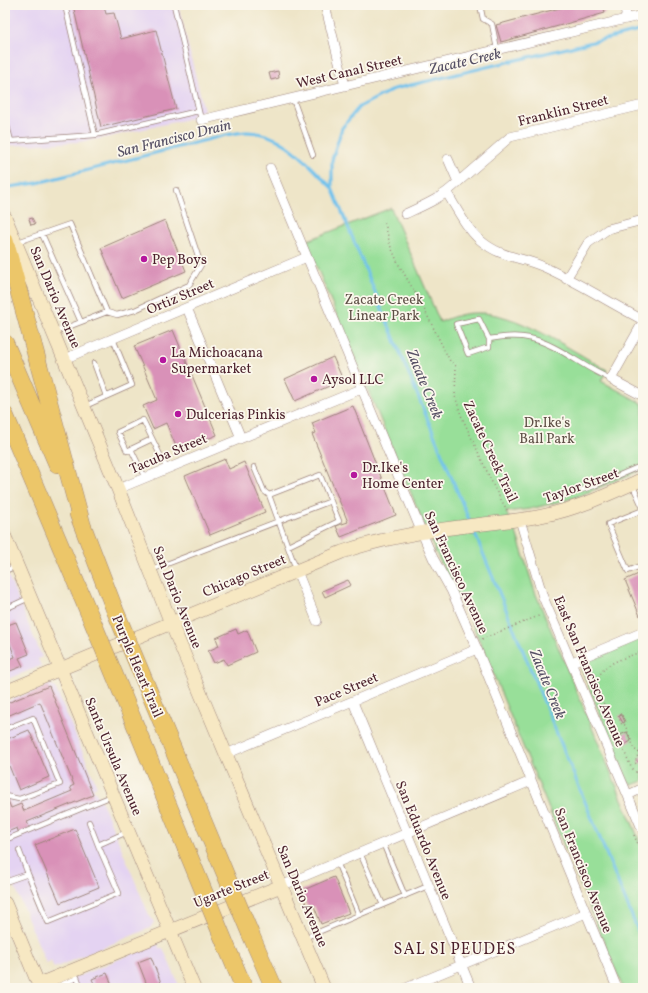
<svg xmlns="http://www.w3.org/2000/svg" width="648" height="993" viewBox="0 0 648 993" font-family="Vollkorn,serif">
	<style>
		.built { fill: #e4d3f2 }
		.green { fill: #98df99; stroke: #717f62 }
		.lines { fill: none; stroke-linecap: round; stroke-linejoin: round }
		.stream { stroke: #71c2ed; stroke-width: 3 }
		.building { fill: #d991b8 }
		.lane-casing { stroke: #9c827a; stroke-width: 6 }
		.street-casing { stroke: #9c827a; stroke-width: 10 }
		.secondary-casing { stroke: #9c827a; stroke-width: 14 }
		.highway-casing { stroke: #9c827a; stroke-width: 18 }
		.path { stroke: #9c827a; stroke-width: 1.5; stroke-dasharray: 1 3; stroke-linecap: butt }
		.lane { stroke: #fff; stroke-width: 4.5 }
		.street { stroke: #fff; stroke-width: 9 }
		.secondary { stroke: #f7e8c3; stroke-width: 13 }
		.highway { stroke: #ecc669; stroke-width: 17 }
		.highway-bridge-casing { stroke: #9c827a; stroke-width: 18; stroke-linecap: butt }
		.highway-bridge { stroke: #ecc669; stroke-width: 17 }
		.poi-dot { fill: #b5179e; stroke: #fbf7ec; stroke-width: 1.5 }
		.labels { text-anchor: middle; stroke-width: 3.5; stroke-linejoin: round; paint-order: stroke }
		.street-label { font-size: 14px; fill: #4a1f2b; stroke: #fbf7ec }
		.poi-label { font-size: 14px; fill: #4a1f2b; stroke: #fbf7ec; text-anchor: start }
		.park-label { font-size: 14px; fill: #5e4f46; stroke: #fbf7ec }
		.water-label { font-size: 15px; font-style: italic; fill: #565065; stroke: #fbf7ec }
		.quarter-label { font-size: 16px; letter-spacing: 1px; fill: #4a1f2b; stroke: #fbf7ec }
	</style>
	<rect width="100%" height="100%" fill="#fbf7ec"/>
	<filter id="ink" filterUnits="userSpaceOnUse"><feTurbulence type="fractalNoise" baseFrequency=".025" numOctaves="2"/><feDisplacementMap in="SourceGraphic" scale="8" xChannelSelector="R" yChannelSelector="G"/><feConvolveMatrix kernelMatrix="1 2 1 2 8 2 1 2 1" color-interpolation-filters="sRGB"/></filter>
	<filter id="wash" filterUnits="userSpaceOnUse"><feTurbulence type="fractalNoise" baseFrequency=".012" numOctaves="4" result="noise"/><feDisplacementMap in="SourceGraphic" scale="16" xChannelSelector="R" yChannelSelector="G"/><feGaussianBlur stdDeviation="0.9" result="paint"/><feColorMatrix in="noise" values="0 0 0 0 0 0 0 0 0 0 0 0 0 0 0 0 0 1.4 0 .05"/><feComposite in="paint" operator="in"/></filter>
	<g filter="url(#wash)">
		<rect width="100%" height="100%" fill="#eee5c8"/>
		<path class="built" d="M5 5H178L204 110 191 115 192 118 104 138 79 142 5 146Z
			M5 568 42 657 38 659 41 666 5 680Z
			M50 684 55 687 97 786 93 788 103 804 149 915 154 922 150 928 54 968 51 961 46 963 5 863V702Z
			M158 943 159 948H163L180 988H62V983Z"/>
		<path class="green" d="M391 208 440 322C452 317 463 313 476 313 516 311 572 351 607 370L601 381 643 404V469L574 498 530 509 506 512 516 532 535 592 643 849V988H623L472 623 436 553 306 241Z
			M643 636V781L632 785 628 782 581 668 584 662Z"/>
		<g class="lines">
			<path class="stream" d="M5 186 9 187 37 183 226 135C233 134 240 132 247 132 284 132 308 164 332 188
				M470 522 332 188V160L342 128 359 107 394 89 643 30
				M473 529 643 943"/>
		</g>
		<g id="blocks">
			<path class="building" d="M73 5H104L106 14 114 13 121 39 156 30 176 109 101 127Z
				M571 5H603L605 13 501 42 496 25Z
				M278 71 279 78 271 80 269 73Z
				M32 218 35 224 31 225 29 219Z
				M165 220 186 271 122 298 101 248Z
				M173 330 217 435 178 451 166 423 153 429 143 406 157 400 134 346Z
				M333 357 343 380 295 401 285 379Z
				M353 406 396 515 341 537 336 526 348 522 312 434 316 433 312 423Z
				M225 459 229 469 244 462 265 512 210 535 185 476Z
				M643 572V614L640 616 625 580Z
				M348 580 351 585 325 597 322 591Z
				M16 622 29 654 19 658 23 666 5 673V661L15 657 5 631V626Z
				M236 629 238 634 247 630 256 652 227 665 224 659 214 663 208 651 219 646 216 638Z
				M49 686 93 795 27 822 30 829 19 834 17 828 5 833V799L7 798 11 808 21 804 24 811 72 791 70 787 74 785 40 702 5 717V704Z
				M622 715 625 722 623 723 619 716Z
				M29 730 49 777 19 790 5 756V740Z
				M627 732 631 741 624 745 620 735Z
				M641 755 643 756V764L638 762Z
				M75 829 99 887 60 903 35 845Z
				M334 877 349 913 321 924 314 906 308 909 301 891Z
				M151 957 163 988H145L147 985 138 962Z
				M107 973 113 988H96L92 979Z"/>
		</g>
	</g>
	<g filter="url(#ink)">
		<use href="#blocks" fill-opacity="0" stroke="#9c827a" stroke-width="1"/>
		<g class="lines">
			<defs>
				<path id="lane" d="M65 5 95 135
					M174 5 201 120
					M480 5 483 19 492 24 497 49
					M293 99 313 155
					M5 118 11 141 95 135 198 111
					M42 234 81 322
					M18 242 70 224 107 312 55 332
					M107 312 117 315 135 310 189 285 201 265 176 190
					M489 339V347L468 354 456 324 479 319 489 339C502 337 515 335 529 338 558 344 583 368 611 379
					M94 363 106 396
					M85 406 132 385 113 339
					M152 439 127 451 118 432 143 420 167 469
					M131 449 145 478
					M254 467 264 491 269 495 296 569
					M632 484 643 508
					M269 495 320 475 339 521 288 546
					M563 496 594 486 643 465
					M643 510 608 524 628 571 643 565
					M151 570 331 501
					M5 571 16 566
					M5 597 9 607
					M5 609 29 598
					M5 729 33 718 60 784 19 799 5 796
					M89 822 98 845
					M5 840 112 796
					M383 843 405 896
					M19 850 28 874
					M360 853 383 905
					M337 862 359 915
					M5 882 28 874 48 922 119 893 98 845 127 832
					M304 938 428 886
					M77 977 81 988
					M60 988V985L77 978"/>
				<path id="street" d="M325 5 345 86
					M624 5 627 19
					M201 120 643 15
					M448 159 458 182 510 137 643 105
					M270 168 422 533 433 558 451 590 477 649 617 988
					M447 193C457 209 466 228 480 240 502 259 521 256 544 267 578 282 610 303 643 320
					M405 214C425 205 442 198 458 182
					M566 279 588 243 608 229 643 220
					M187 308 241 438
					M643 322 611 379 643 396
					M64 359 307 257
					M118 489 361 389
					M520 520 543 597 643 831
					M297 571 317 621
					M572 662 643 632
					M353 702 471 988
					M226 754 477 649
					M628 795 643 788
					M281 886 531 781
					M406 988 586 913"/>
				<path id="secondary" d="M5 217 118 489 171 623 324 988
					M5 537 194 988
					M5 692 342 552C382 538 425 531 467 526 494 522 520 521 546 515 580 508 611 493 643 479
					M5 903 40 988
					M39 984 281 886"/>
				<path id="highway" d="M5 241 82 524
					M5 343 57 464
					M5 415 91 618
					M78 514 114 608
					M250 933 274 988
					M225 943 244 988"/>
			</defs>
			<use href="#lane" class="lane-casing"/>
			<use href="#street" class="street-casing"/>
			<use href="#secondary" class="secondary-casing"/>
			<use href="#highway" class="highway-casing"/>
			<path class="path" d="M385 223 390 245 399 265 420 301 450 361 456 366 455 396 461 415 495 489 507 510
				M482 639 541 615
				M643 651C623 659 590 665 599 693L631 767 637 773 643 774
				M621 714 618 715 622 725H625L635 750 643 753
				M639 752 635 763 643 766
				M637 773 641 765
				M634 835 643 857"/>
			<use href="#lane" class="lane"/>
			<use href="#street" class="street"/>
			<use href="#secondary" class="secondary"/>
			<use href="#highway" class="highway"/>
			<defs>
				<path id="highway-bridge" d="M114 608 250 933
					M91 618 225 943"/>
			</defs>
			<use href="#highway-bridge" class="highway-bridge-casing"/>
			<use href="#highway-bridge" class="highway-bridge"/>
		</g>
	</g>
	<g class="poi-dot">
		<circle cx="144" cy="259" r="4"/>
		<circle cx="163" cy="360" r="4"/>
		<circle cx="314" cy="379" r="4"/>
		<circle cx="178" cy="414" r="4"/>
		<circle cx="354" cy="475" r="4"/>
	</g>
	<g class="labels">
		<g class="street-label">
			<text transform="translate(349 71) rotate(-13)" y="5">West Canal Street</text>
			<text transform="translate(563 110) rotate(-14)" y="5">Franklin Street</text>
			<text transform="translate(180 296) rotate(-23)" y="5">Ortiz Street</text>
			<text transform="translate(56 297) rotate(67)" y="5">San Dario Avenue</text>
			<text transform="translate(491 451) rotate(65)" y="5">Zacate Creek Trail</text>
			<text transform="translate(168 453) rotate(-23)" y="5">Tacuba Street</text>
			<text transform="translate(581 485) rotate(-20)" y="5">Taylor Street</text>
			<text transform="translate(457 572) rotate(65)" y="5">San Francisco Avenue</text>
			<text transform="translate(244 575) rotate(-23)" y="5">Chicago Street</text>
			<text transform="translate(178 597) rotate(68)" y="5">San Dario Avenue</text>
			<text transform="translate(138 666) rotate(67)" y="5">Purple Heart Trail</text>
			<text transform="translate(590 671) rotate(67)" y="5">East San Francisco Avenue</text>
			<text transform="translate(346 689) rotate(-23)" y="5">Pace Street</text>
			<text transform="translate(114 756) rotate(67)" y="5">Santa Ursula Avenue</text>
			<text transform="translate(424 840) rotate(68)" y="5">San Eduardo Avenue</text>
			<text transform="translate(584 870) rotate(68)" y="5">San Francisco Avenue</text>
			<text transform="translate(231 888) rotate(-22)" y="5">Ugarte Street</text>
			<text transform="translate(303 896) rotate(67)" y="5">San Dario Avenue</text>
		</g>
		<g class="poi-label">
			<text x="152" y="264">Pep Boys</text>
			<text x="171" y="357">La Michoacana<tspan x="171" dy="16">Supermarket</tspan></text>
			<text x="322" y="384">Aysol LLC</text>
			<text x="186" y="419">Dulcerias Pinkis</text>
			<text x="362" y="472">Dr.Ike's<tspan x="362" dy="16">Home Center</tspan></text>
		</g>
		<g class="park-label">
			<text x="384" y="304">Zacate Creek<tspan x="384" dy="16">Linear Park</tspan></text>
			<text x="547" y="427">Dr.Ike's<tspan x="547" dy="16">Ball Park</tspan></text>
		</g>
		<g class="water-label">
			<text transform="translate(465 61) rotate(-13)" y="5">Zacate Creek</text>
			<text transform="translate(174 138) rotate(-14)" y="5">San Francisco Drain</text>
			<text transform="translate(425 384) rotate(68)" y="5">Zacate Creek</text>
			<text transform="translate(548 684) rotate(68)" y="5">Zacate Creek</text>
		</g>
		<g class="quarter-label">
			<text x="455" y="954">SAL SI PEUDES</text>
		</g>
	</g>
	<rect width="648" height="993" fill="none" stroke="#fbf7ec" stroke-width="20"/>
</svg>
